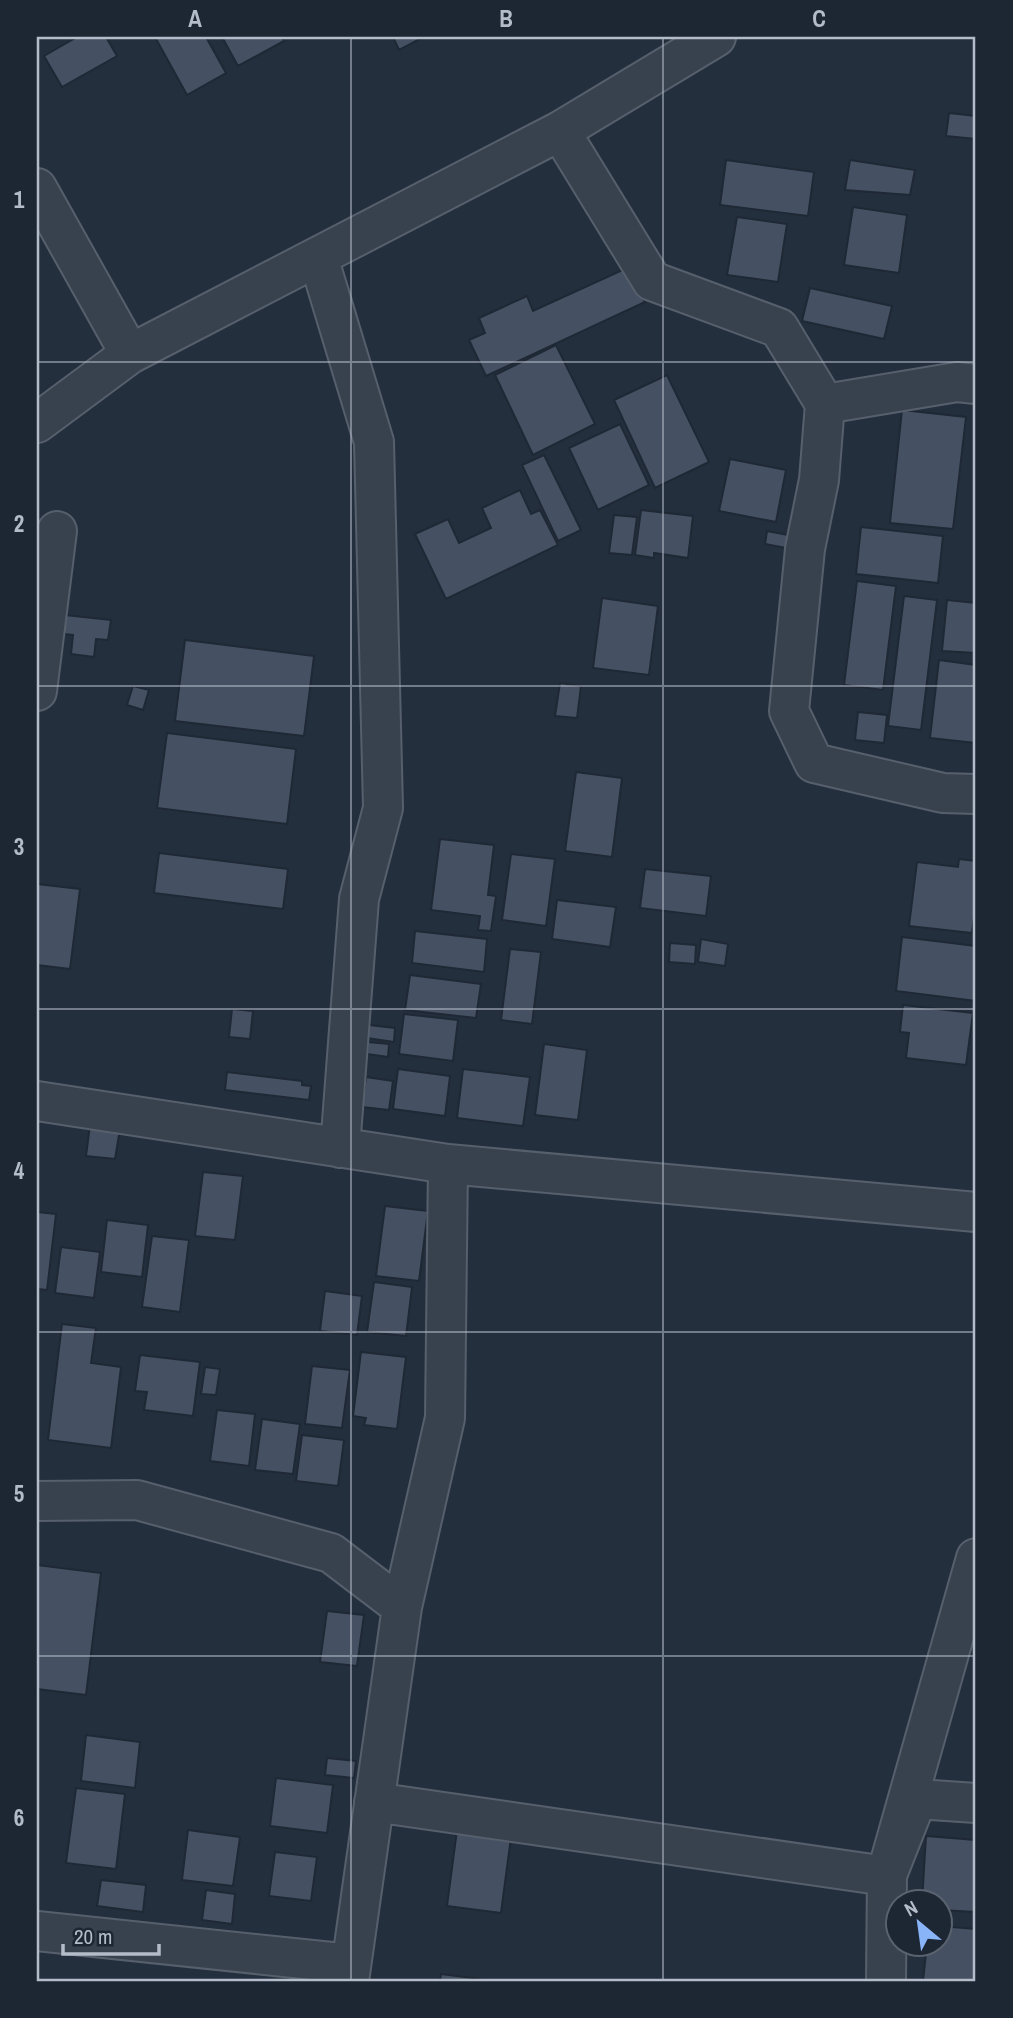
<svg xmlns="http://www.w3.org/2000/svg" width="1013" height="2018" viewBox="0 0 1013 2018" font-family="'Archivo Narrow',sans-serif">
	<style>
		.building { fill: #455162; stroke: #1f2835; stroke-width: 2 }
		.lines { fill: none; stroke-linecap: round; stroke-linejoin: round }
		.minor-casing { stroke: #565f6c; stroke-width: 42 }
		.minor { stroke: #38414e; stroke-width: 38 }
		.grid { fill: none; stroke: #b4bcc9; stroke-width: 2; stroke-opacity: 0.55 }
		.neatline { fill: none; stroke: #b4bcc9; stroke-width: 2.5 }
		.grid-label { font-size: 23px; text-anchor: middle; font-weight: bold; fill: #b4bcc9 }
	</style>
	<rect width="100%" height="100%" fill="#242f3e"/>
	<path class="building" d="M77 37H106L117 56 62 87 44 56Z
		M155 37H206L226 73 187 95Z
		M222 37H282L284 41 238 66Z
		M393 37H421L422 38 399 50Z
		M949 113 976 116V139L946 136Z
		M726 160 814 172 808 216 720 205Z
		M850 160 915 170 910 195 845 190Z
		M853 207 907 215 899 273 844 265Z
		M737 217 787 224 778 282 727 275Z
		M629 267 645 302 486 376 469 340 485 333 479 318 527 296 533 311Z
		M810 288 892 306 884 339 802 321Z
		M556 345 595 424 533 455 495 375Z
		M667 375 709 462 655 488 614 400Z
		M902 410 966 417 953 529 890 523Z
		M620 424 649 485 598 510 569 448Z
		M544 455 581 530 558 541 522 465Z
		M730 459 786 470 776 522 719 511Z
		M520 490 531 514 540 510 558 545 446 599 415 534 448 519 459 543 491 528 482 508Z
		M641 510 693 516 688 558 654 553V558L635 555Z
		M614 515 637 517 632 555 609 553Z
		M861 527 943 536 938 583 856 574Z
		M767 531 788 535 786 548 765 544Z
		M857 581 896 586 883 690 844 685Z
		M904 596 937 600 921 730 888 726Z
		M602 598 658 606 649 675 593 668Z
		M947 600 976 603V653L942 651Z
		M65 615 111 620 108 640 96 639 94 657 71 654 73 635 63 634Z
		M185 640 314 656 304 736 175 721Z
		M939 660 976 665V743L930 738Z
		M560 683 581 686 577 718 555 716Z
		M133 686 149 690 143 710 127 705Z
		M858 712 887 715 884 743 855 740Z
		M167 733 296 749 287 824 157 808Z
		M576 772 622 778 612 857 565 851Z
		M440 839 494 845 488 895 496 896 491 931 478 930 480 916 431 910Z
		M159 853 288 869 283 909 154 893Z
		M511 854 555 859 546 926 502 920Z
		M959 859 976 861V902L972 933 909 926 917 862 958 867Z
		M645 869 711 876 706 916 640 908Z
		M37 884 80 889 70 969 37 965Z
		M557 900 616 907 610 947 552 939Z
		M415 931 487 939 484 972 412 963Z
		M902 937 976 946V1001L896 991Z
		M701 939 728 944 725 966 698 962Z
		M670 943 696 945 695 964 669 962Z
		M510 949 541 952 532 1024 501 1020Z
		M410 975 481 984 476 1018 405 1010Z
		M903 1005 973 1013 966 1065 906 1058 909 1033 900 1032Z
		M232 1009 253 1011 250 1039 229 1037Z
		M404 1014 458 1020 453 1061 399 1054Z
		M369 1025 395 1028 394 1042 367 1038Z
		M368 1042 389 1044 388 1057 367 1054Z
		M544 1044 587 1050 578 1120 535 1115Z
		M398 1069 450 1076 445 1116 393 1109Z
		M463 1069 530 1077 523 1126 457 1118Z
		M227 1072 302 1081V1085L311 1086 309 1100 225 1090Z
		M366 1077 393 1081 389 1110 362 1107Z
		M90 1125 120 1129 115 1159 86 1156Z
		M203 1172 243 1176 235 1240 195 1236Z
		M385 1206 428 1211 419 1281 376 1276Z
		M37 1212 56 1214 47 1290 37 1289Z
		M107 1220 148 1225 142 1277 101 1272Z
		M152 1236 189 1240 180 1312 142 1307Z
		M61 1247 100 1252 94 1298 55 1293Z
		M374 1282 412 1287 406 1336 367 1332Z
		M325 1291 362 1296 357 1335 320 1331Z
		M62 1324 96 1328 91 1363 121 1367 111 1448 48 1440Z
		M361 1352 406 1357 397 1429 364 1425 366 1418 353 1416Z
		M140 1355 200 1362 193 1416 144 1410 147 1392 135 1391Z
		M312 1366 350 1370 342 1428 305 1424Z
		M205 1367 220 1369 216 1395 201 1394Z
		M217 1410 255 1414 249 1466 210 1461Z
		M262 1419 300 1424 293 1474 255 1470Z
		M302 1435 344 1440 338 1486 296 1481Z
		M37 1565 101 1573 86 1695 37 1689Z
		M327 1611 364 1615 357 1666 320 1662Z
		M86 1735 140 1742 135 1788 81 1781Z
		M327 1758 356 1761 354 1778 325 1775Z
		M276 1778 333 1785 327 1833 270 1826Z
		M76 1788 125 1794 116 1869 66 1863Z
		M188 1830 240 1837 233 1886 182 1880Z
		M457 1830 511 1837 501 1913 447 1906Z
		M926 1836 976 1840V1912L940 1910V1902H922Z
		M275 1852 317 1857 311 1901 269 1896Z
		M101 1880 146 1885 143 1912 97 1906Z
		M206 1890 235 1894 232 1924 202 1920Z
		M940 1926 976 1929V1981H923L927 1944H940Z
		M441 1974 480 1979 479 1981H440Z"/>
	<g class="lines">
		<defs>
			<path id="minor" d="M560 131 652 281 779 328 825 404 957 382 976 384
				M37 188 130 354
				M318 257 374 442 383 808 359 899 340 1148
				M825 404 819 480 805 549 789 711 814 763 943 793 976 794
				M37 423 130 354 560 131 716 37
				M37 691 57 531
				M37 1101 448 1164 445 1418 402 1607
				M448 1164 976 1212
				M37 1501 137 1500 331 1553 402 1607 349 1981
				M374 1802 886 1876 976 1558
				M37 1931 351 1964
				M886 1981 887 1875 917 1799 976 1803"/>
		</defs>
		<use href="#minor" class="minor-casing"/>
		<use href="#minor" class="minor"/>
	</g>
	<path class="grid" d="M351 37V1981M663 37V1981M37 362H976M37 686H976M37 1009H976M37 1332H976M37 1656H976"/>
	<rect width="1013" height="2018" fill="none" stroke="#1d2633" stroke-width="77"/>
	<g transform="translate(919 1923) rotate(331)"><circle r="33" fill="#1d2633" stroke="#59626f" stroke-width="2"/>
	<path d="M0-5L12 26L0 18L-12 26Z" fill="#8ab4f8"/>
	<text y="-10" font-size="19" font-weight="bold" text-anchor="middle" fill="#b4bcc9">N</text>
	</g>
	<path d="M63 1944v10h96v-10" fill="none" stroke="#b4bcc9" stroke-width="3.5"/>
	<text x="74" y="1944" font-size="21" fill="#b4bcc9" stroke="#1d2633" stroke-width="5" paint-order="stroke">20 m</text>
	<rect x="38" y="38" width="936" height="1942" class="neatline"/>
	<g class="grid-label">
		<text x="195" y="27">A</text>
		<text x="506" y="27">B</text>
		<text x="819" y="27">C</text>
		<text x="19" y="208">1</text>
		<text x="19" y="532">2</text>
		<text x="19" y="855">3</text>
		<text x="19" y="1179">4</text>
		<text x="19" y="1502">5</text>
		<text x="19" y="1826">6</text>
	</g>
</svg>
